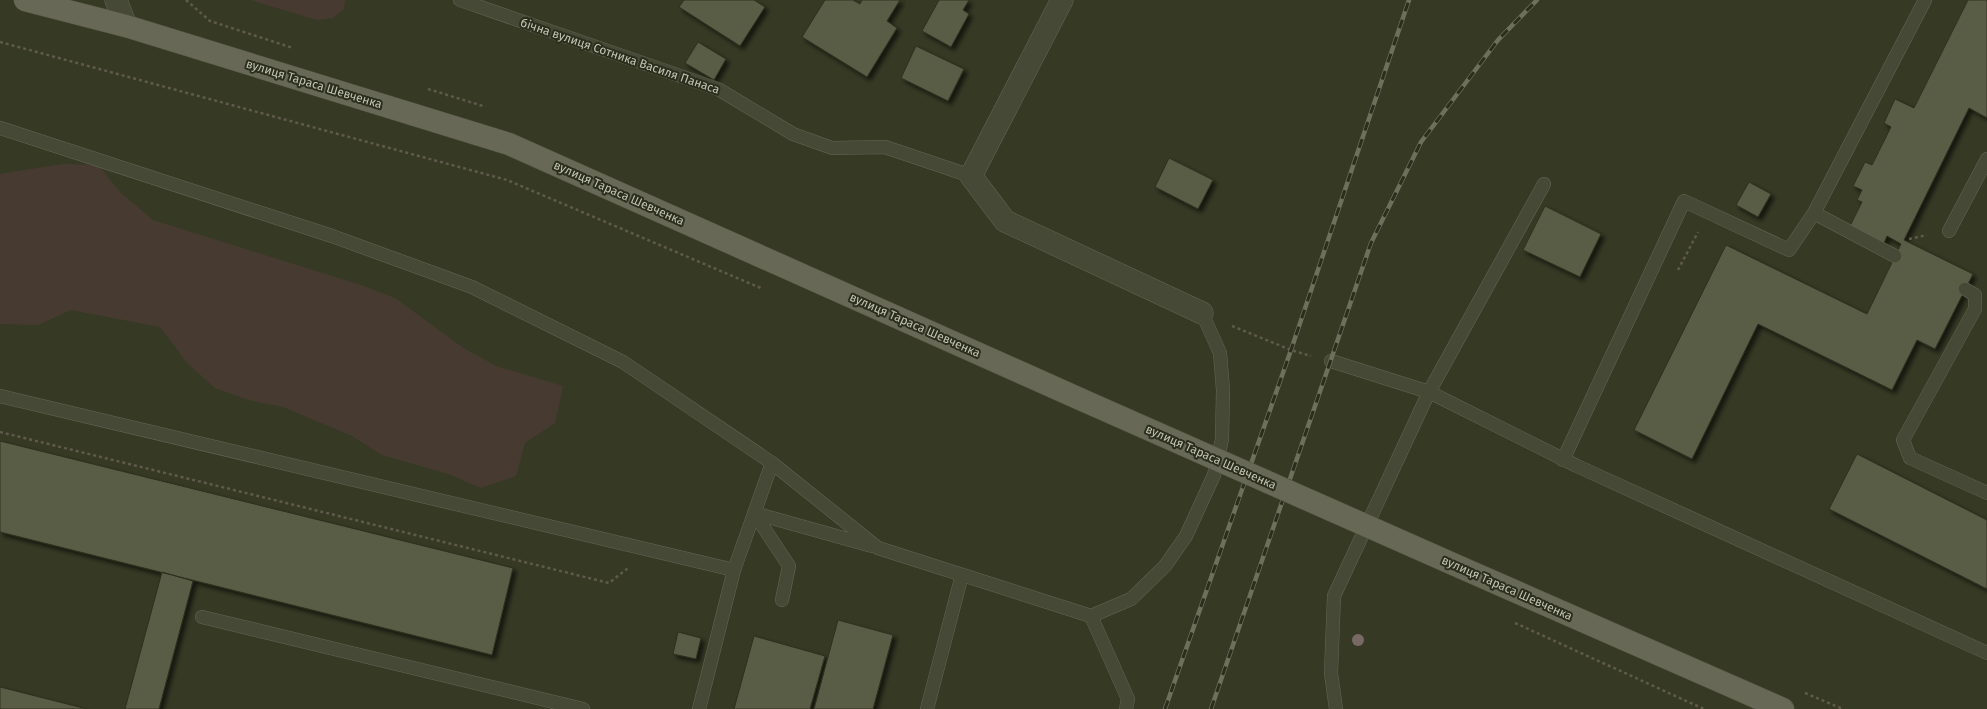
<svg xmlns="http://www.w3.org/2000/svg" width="1987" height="709" viewBox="0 0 1987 709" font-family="'Fira Sans',sans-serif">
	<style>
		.green { fill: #473b31 }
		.building { fill: #5a5d45; stroke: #2e301f; filter: url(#shadow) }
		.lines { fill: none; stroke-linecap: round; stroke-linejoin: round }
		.service-casing { stroke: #656756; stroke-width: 14 }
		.minor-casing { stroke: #656756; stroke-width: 23 }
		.primary-casing { stroke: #535544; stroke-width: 23 }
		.path { stroke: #5f5a4d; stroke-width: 2.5; stroke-dasharray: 3 3; stroke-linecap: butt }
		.service { stroke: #474937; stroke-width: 13 }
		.minor { stroke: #474937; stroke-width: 22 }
		.primary { stroke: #676956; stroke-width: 22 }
		.rail-casing { stroke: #6d705a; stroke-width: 4.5 }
		.rail { stroke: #2c2e1d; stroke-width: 3; stroke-dasharray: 9; stroke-linecap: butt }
		.primary-bridge-casing { stroke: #535544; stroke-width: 23; stroke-linecap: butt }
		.primary-bridge { stroke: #676956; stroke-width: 22 }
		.tree { fill: #796964 }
		.labels { text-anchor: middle; stroke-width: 4; stroke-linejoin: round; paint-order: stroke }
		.street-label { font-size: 12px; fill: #c2c5b3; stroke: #2c2e1d }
	</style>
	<defs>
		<filter id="shadow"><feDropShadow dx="3.5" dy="3.5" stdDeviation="2" flood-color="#0009"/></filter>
	</defs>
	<rect width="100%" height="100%" fill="#363924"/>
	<path class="green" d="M250 0H345L344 9 333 18 317 20Z
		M62 164 98 165 121 193 153 220 361 285 395 298 462 347 496 366 563 386 555 423 525 443 516 476 481 488 448 474 382 455 352 436 283 407 248 400 215 388 188 364 160 327 71 310 38 325 0 324V174Z"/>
	<path class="building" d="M684 0H754L765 7 740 46 679 7Z
		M825 0H853L860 4 862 0H900L887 21 897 28 867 77 802 37Z
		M939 0H969L963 10 969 14 951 47 922 31Z
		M1968 0H1987V118L1969 108 1904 240 1973 274 1935 349 1917 340 1892 390 1758 324 1692 459 1634 430 1726 245 1867 314 1901 244 1887 236 1884 243 1850 226 1862 202 1857 200 1862 190 1853 186 1865 162 1872 165 1891 127 1884 123 1895 99 1914 108Z
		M698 42 726 59 714 80 685 63Z
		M916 46 964 69 948 101 901 78Z
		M1169 158 1213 180 1198 209 1155 187Z
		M1749 182 1771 194 1758 217 1736 205Z
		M1545 206 1601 234 1580 277 1523 250Z
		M0 441 513 568 492 655 0 532Z
		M1857 454 1987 520V589L1829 509Z
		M162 572 193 581 159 709H125Z
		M838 620 893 635 873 709H814Z
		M678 632 701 638 696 659 673 654Z
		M754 636 825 656 810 709H734Z
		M0 687 87 709H0Z"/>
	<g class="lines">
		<defs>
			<path id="service" d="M460 0 718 89 793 134 832 148 885 147 971 176
				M0 128 332 236 472 287 623 362 772 463 878 548 1091 616 1131 599 1165 566 1186 536 1214 475 1222 439 1223 390 1220 353 1202 313
				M1814 213 1895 256
				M1949 231 1987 159
				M1965 289 1975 295V309L1903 440 1910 458 1987 493
				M1331 361 1429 392 1577 466 1987 653
				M0 396 734 570
				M1563 460 1684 201 1789 250 1814 213 1925 0
				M754 513 872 546
				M754 513 789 566 782 600
				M1091 616 1128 699 1126 709
				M202 617 583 709
				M699 709 734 570 772 463
				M927 709 962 575
				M1336 709 1331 673 1334 596 1429 392 1544 184"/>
			<path id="minor" d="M116 0 126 26
				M1062 0 971 176 1005 221 1202 313"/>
			<path id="primary" d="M25 0 126 26 509 144 1080 399
				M1462 568 1783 709"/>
		</defs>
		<use href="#service" class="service-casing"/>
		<use href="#minor" class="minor-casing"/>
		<use href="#primary" class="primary-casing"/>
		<path class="path" d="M186 0 210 21 293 48
			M0 42 507 180 763 289
			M428 89 483 106
			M1909 239 1927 235
			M1678 270 1698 232
			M1232 326 1291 350 1311 356
			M0 432 609 583 628 568
			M1515 623 1704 709
			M1805 693 1843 709"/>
		<use href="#service" class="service"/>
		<use href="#minor" class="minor"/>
		<use href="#primary" class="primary"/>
		<defs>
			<path id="rail" d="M1165 709 1291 350 1409 0
				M1211 709 1371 243 1421 142 1498 40 1537 0"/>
		</defs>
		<use href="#rail" class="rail-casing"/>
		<use href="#rail" class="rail"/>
		<defs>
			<path id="primary-bridge" d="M1080 399 1462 568"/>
		</defs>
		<use href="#primary-bridge" class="primary-bridge-casing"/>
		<use href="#primary-bridge" class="primary-bridge"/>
	</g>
	<circle class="tree" cx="1358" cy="640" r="6"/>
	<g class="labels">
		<g class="street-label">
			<text transform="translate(620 56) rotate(19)" y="4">бічна вулиця Сотника Василя Панаса</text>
			<text transform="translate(314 84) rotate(17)" y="4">вулиця Тараса Шевченка</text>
			<text transform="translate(619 193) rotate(24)" y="4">вулиця Тараса Шевченка</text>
			<text transform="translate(915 325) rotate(24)" y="4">вулиця Тараса Шевченка</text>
			<text transform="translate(1211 457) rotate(24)" y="4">вулиця Тараса Шевченка</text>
			<text transform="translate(1507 588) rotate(24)" y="4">вулиця Тараса Шевченка</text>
		</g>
	</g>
</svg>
